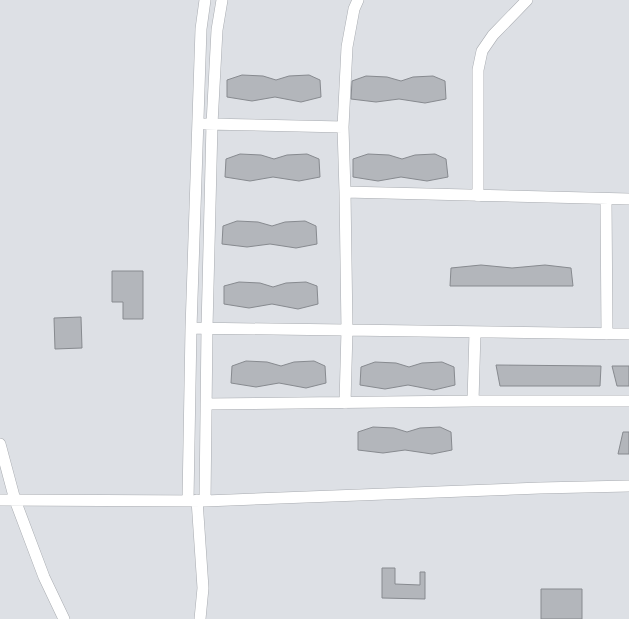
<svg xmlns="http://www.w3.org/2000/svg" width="629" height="619" viewBox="0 0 629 619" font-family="'Zilla Slab',serif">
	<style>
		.building { fill: #b3b6bb; stroke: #878a8f }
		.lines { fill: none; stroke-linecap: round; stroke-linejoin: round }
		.minor-casing { stroke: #a8abb0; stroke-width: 12 }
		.minor { stroke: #fff; stroke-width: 11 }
	</style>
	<rect width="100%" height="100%" fill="#dde0e5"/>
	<path class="building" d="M242 75 263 76 276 80 289 76 309 75 320 80 321 97 301 102 275 97 252 101 227 97V80Z
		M366 76 387 77 401 81 413 77 433 76 445 81 446 99 425 103 399 99 376 102 351 99 352 81Z
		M240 154 261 155 274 159 287 155 307 154 319 159 320 177 299 181 273 177 250 181 225 177 226 159Z
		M368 154 389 155 402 159 415 155 435 154 446 159 448 177 427 181 401 177 378 181 353 177V159Z
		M237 221 258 222 272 226 285 222 305 221 316 226 317 244 296 248 270 244 247 247 222 244 223 226Z
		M481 265 512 268 545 265 571 268 573 286H450L451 268Z
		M112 271H143V319H123V302H112Z
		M239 282 260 283 273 287 286 283 306 282 317 286 318 304 298 309 272 304 249 308 224 304V286Z
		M81 317 82 348 55 349 54 318Z
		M246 361 267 362 281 366 294 362 314 361 325 366 326 383 306 388 279 383 256 387 231 383 232 366Z
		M375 362 396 363 409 367 422 363 442 362 454 367 455 385 434 390 408 385 385 389 360 385 361 367Z
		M496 365 601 366 600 386H500Z
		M612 366H629V386H617Z
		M373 427 394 428 407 432 420 428 440 427 451 432 452 450 432 454 405 450 383 453 358 450V432Z
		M623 432H629V454H618Z
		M382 568H395V584L420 585V572H425V599L382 598Z
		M541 589H582V619H541Z"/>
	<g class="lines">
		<defs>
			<path id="minor" d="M205 124 343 127
				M345 192 629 199
				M478 196V70L482 51 493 35 527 0
				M606 200 607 334
				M191 328 629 334
				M473 401 475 332
				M345 403 347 330 345 192 343 127 347 47 354 9 358 0
				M206 404 473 401H629
				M0 444 15 500 44 577 64 619
				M0 500 205 501 540 488 629 486
				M188 500 191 328 201 29 205 0
				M197 500 203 588 200 619
				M205 501 207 328 212 124 217 30 222 0"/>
		</defs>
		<use href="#minor" class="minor-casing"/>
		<use href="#minor" class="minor"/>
	</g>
</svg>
